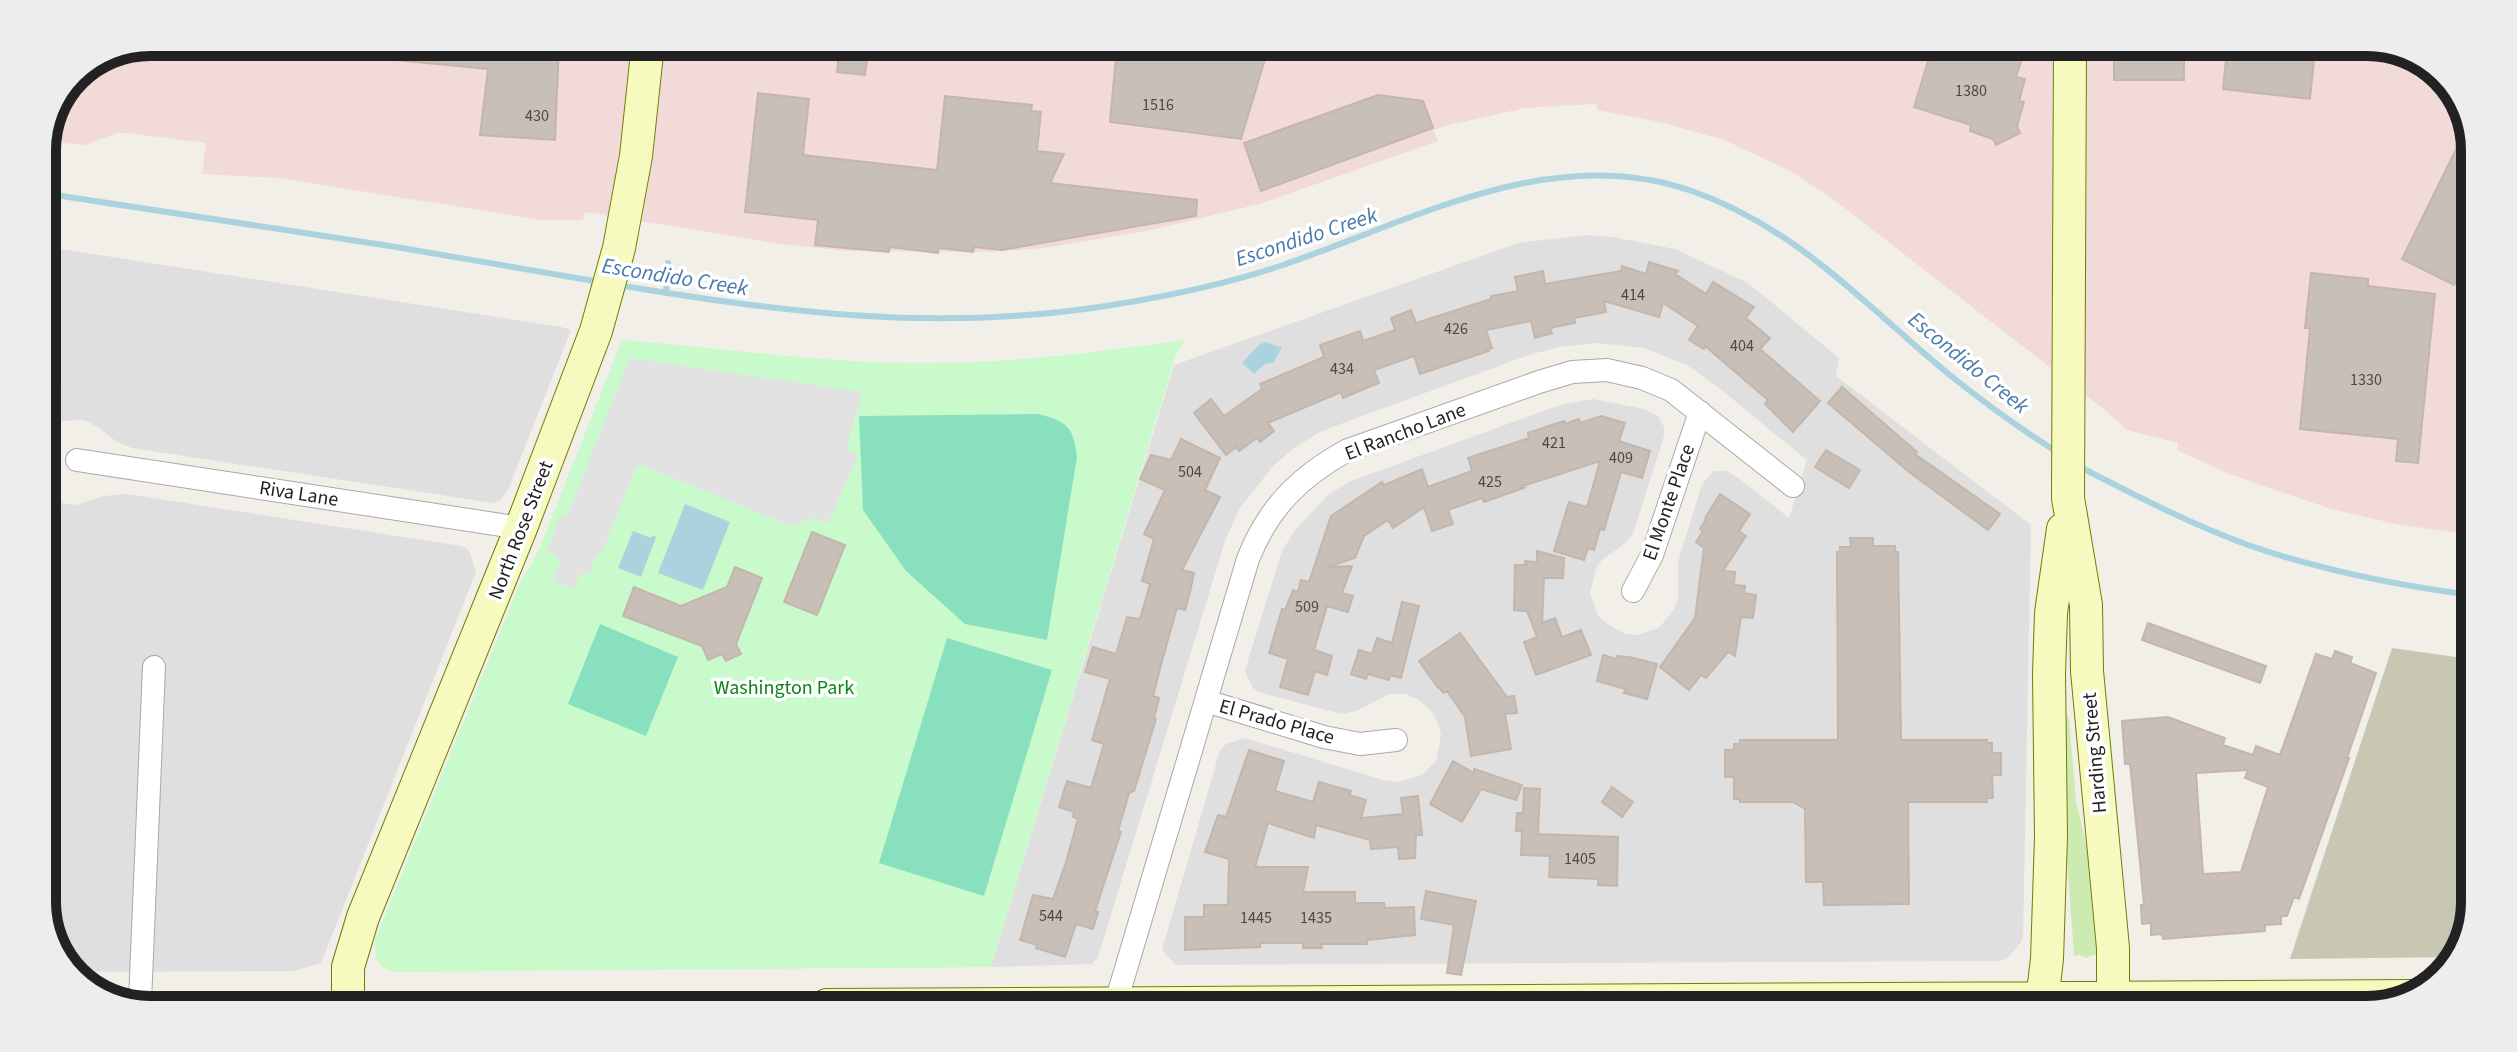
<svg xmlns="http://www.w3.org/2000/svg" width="2517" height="1052" viewBox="0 0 2517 1052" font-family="'Source Sans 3',sans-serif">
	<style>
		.residential { fill: #e0dfdf }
		.commercial { fill: #f2dad9 }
		.construction { fill: #c7c7b4 }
		.grass { fill: #cdebb0 }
		.park { fill: #c8facc }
		.pitch { fill: #88e0be }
		.parking { fill: #e2e2e2 }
		.water { fill: #aad3df }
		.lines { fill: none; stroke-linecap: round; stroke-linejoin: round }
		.stream { stroke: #aad3df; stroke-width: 6 }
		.building { fill: #c7bfb8; stroke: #c4b6ab; stroke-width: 2; fill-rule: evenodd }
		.street-casing { stroke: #a9a9a9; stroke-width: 24 }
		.secondary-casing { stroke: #707d05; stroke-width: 34 }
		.street { stroke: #fff; stroke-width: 22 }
		.secondary { stroke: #f7fabf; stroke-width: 32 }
		.labels { text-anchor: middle; stroke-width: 7; stroke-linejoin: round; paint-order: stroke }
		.number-label { font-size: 16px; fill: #4b4948 }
		.street-label { font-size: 20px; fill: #222; stroke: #fff }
		.park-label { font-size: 20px; fill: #0c8416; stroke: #fff }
		.water-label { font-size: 22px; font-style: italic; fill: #4a7aab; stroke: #fff }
		.rim { fill: none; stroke: #222; stroke-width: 10 }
	</style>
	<rect width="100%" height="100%" fill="#f2efe9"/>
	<path class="residential" d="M1586 235 1613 237 1675 249 1748 283 1839 358 1836 376 2031 525 2023 939 2019 945 2006 959 2000 961 1176 965 1162 950 1220 750 1226 744 1245 738 1383 780 1398 782 1422 775 1436 761 1441 735 1439 725 1432 712 1419 700 1405 694H1389L1357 711 1341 714 1259 692 1253 688 1247 676 1245 670 1282 551 1295 530 1328 495 1351 481 1560 405 1593 399 1644 409 1658 416 1664 427V436L1633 534 1624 544 1602 560 1596 568 1590 593 1598 616 1606 623 1625 634 1637 635 1659 628 1674 609 1678 599V562L1702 484 1714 471H1727L1737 477 1789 518 1807 460 1719 388 1687 365 1644 348 1597 343 1559 347 1529 355 1335 426 1320 432 1294 448 1273 466 1240 508 1225 541 1098 957 1092 964 991 967 1174 365 1518 243Z
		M42 246 561 327 571 330 508 490 500 501 493 503 132 448 117 442 98 427 84 420 62 421 42 435Z
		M42 489 55 500 65 504 76 505 104 496 127 494 462 546 469 550 476 572 321 963 294 971 70 972 64 967 42 910Z"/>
	<path class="commercial" d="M150 42 2408 50 2453 85 2475 142 2471 535 2396 524 2331 509 2229 474 2177 450 2178 443 2127 430 2106 411 1833 199 1792 172 1724 140 1660 122 1597 110 1596 104 1525 108 1453 124 1433 130 1438 141 1259 204 1147 231 1043 248 986 252 849 251 781 244 585 212 583 219 579 220H541L279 178 202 174 206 143 126 133H118L84 145 43 141 74 73Z"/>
	<path class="construction" d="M2392 648 2470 659 2467 943 2456 957 2290 959Z"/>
	<path class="grass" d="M2065 714 2069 718 2076 801 2088 852 2099 955H2092L2086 958 2080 955 2074 956 2061 775Z"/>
	<path class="park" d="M622 340C715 347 807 361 900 363 996 365 1091 353 1185 340L1175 357 991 967 395 972C376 967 375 959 375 940L519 585 538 552Z"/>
	<path class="pitch" d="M1038 414C1068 422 1073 426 1077 457L1047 640 965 624 906 571 863 510 859 416Z
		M600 624 678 657 646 736 568 704Z
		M947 638 1052 670 984 896 879 863Z"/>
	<path class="parking" d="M630 358 862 392 846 450 858 455 828 524 811 518 792 526 641 465 635 470 601 555 597 554 589 575 580 574 574 589 553 581 560 563 557 555 547 551 558 520 568 514Z"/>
	<path class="water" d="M1266 342 1282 348 1273 363 1265 364 1254 374 1242 363 1260 344Z
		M685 504 730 522 703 590 658 573Z
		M633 531 651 538 653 535 656 537 641 577 618 568Z"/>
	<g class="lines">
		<path class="stream" d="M42 193 390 246 600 282
			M618 285C784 313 938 332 1106 306 1164 297 1224 285 1280 266 1411 222 1550 141 1692 191 1802 230 1868 309 1956 380 1989 406 2022 430 2057 452
			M666 293 668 263
			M2080 467C2135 495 2190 524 2248 545 2320 570 2395 585 2470 595"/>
	</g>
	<path class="building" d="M346 43 559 45 555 140 480 135 488 69 345 55Z
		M840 44 869 45 865 75 837 72Z
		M1117 45 1269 46 1241 139 1110 122Z
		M1932 48 2025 49 2016 77 2025 79 2019 101 2024 102 2017 126 2020 133 1996 145 1993 139 1970 131 1971 125 1914 107Z
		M2114 49H2184V80H2114Z
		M2227 49 2315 50 2310 99 2223 89Z
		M758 93 809 99 803 155 937 170 945 96 1032 105 1031 111 1041 112 1037 151 1064 154 1050 183 1197 200 1196 216 1002 250 974 247 973 252 939 248 938 253 890 247 889 252 815 245 818 220 745 212Z
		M1378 95 1423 101 1433 128 1261 191 1244 143Z
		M2468 125 2475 142 2474 245 2454 285 2402 259Z
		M1649 262 1678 271 1675 274 1706 294 1713 282 1754 307 1746 318 1770 338 1760 349 1820 401 1793 432 1765 404 1768 400 1705 346 1704 349 1689 340 1698 326 1663 303 1659 317 1604 301 1606 312 1574 318 1575 323 1550 328 1552 333 1535 338 1531 321 1486 330 1492 348 1488 349 1489 351 1420 374 1414 356 1374 370 1379 383 1343 398 1341 392 1268 423 1274 431 1260 442 1257 438 1239 451 1236 447 1226 455 1194 413 1211 399 1224 416 1262 389 1260 384 1324 357 1320 345 1360 331 1363 341 1395 330 1391 318 1411 310 1416 323 1491 299V296L1518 291 1515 277 1543 271 1545 284 1621 271 1622 266 1646 274Z
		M2311 273 2368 279V286L2435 294 2418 463 2396 461 2398 439 2300 429 2310 328H2305Z
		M1842 387 1917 452 1915 454 2000 514 1988 530 1909 472 1828 403Z
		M1601 416 1625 423 1619 441 1650 451 1642 478 1621 472 1604 530 1600 529 1594 550 1588 548 1584 560 1554 551 1569 502 1587 507 1600 461 1520 487 1524 488 1484 502 1482 498 1448 510 1453 524 1432 531 1424 507 1393 528 1388 520 1364 536 1355 558 1327 567 1352 566 1342 593 1353 596 1348 612 1327 606 1314 650 1332 656 1327 675 1315 671 1308 695 1280 687 1288 659 1269 653 1277 626 1282 609 1285 610 1293 590 1298 592 1301 580 1309 582 1331 516 1382 482 1384 485 1422 469 1428 487 1472 471 1468 458 1529 438 1528 433 1564 421 1565 424 1579 419 1580 423Z
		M1181 439 1220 458 1205 490 1220 497 1182 570 1194 573 1190 592 1185 610 1177 608 1162 661 1153 696 1159 698 1154 718 1156 719 1134 791 1129 793 1118 831 1121 832 1095 911 1098 912 1093 929 1076 924 1065 957 1036 948 1037 945 1020 940 1033 895 1053 899 1066 862 1078 819 1073 817 1074 812 1059 807 1067 781 1091 788 1104 744 1092 740 1110 679 1085 672 1093 647 1116 654 1127 617 1140 619 1150 584 1142 581 1154 539 1144 534 1165 490 1140 479 1151 455 1171 460Z
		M1826 450 1860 470 1849 488 1815 467Z
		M1720 494 1750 514 1739 531 1746 536 1723 571 1735 572 1734 585 1745 586 1744 593 1756 595 1753 618 1741 617 1735 656 1728 652 1706 678 1701 675 1689 690 1660 667 1695 618 1704 548 1696 542 1703 531 1700 529 1706 519 1705 518Z
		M812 532 845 545 817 615 784 602Z
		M1850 538H1873V546H1895V552H1898L1901 740H1987V743H1992V753H2001V775H1992L1993 798H1987V802H1908L1909 904 1824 905 1823 882H1806L1805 809 1793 802H1740V799H1734V777H1725V750H1734V744H1740V740H1838L1837 552H1840V547H1851Z
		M1537 551 1564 558 1563 578H1544L1542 623 1555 618 1562 637 1581 630 1591 655 1536 675 1524 642 1537 637 1527 611 1514 610 1515 565H1526L1525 561 1537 562Z
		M735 567 762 578 736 644 741 654 726 661 722 654 708 660 702 646 623 616 634 587 681 606 727 587Z
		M1402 602 1419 606 1401 678 1390 675 1389 680 1368 674 1366 679 1351 674 1359 650 1372 654 1377 638 1392 643Z
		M2148 623 2266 666 2260 683 2142 640Z
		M1460 633 1507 697 1514 696 1517 713 1505 714 1511 749 1471 756 1465 717 1447 691 1444 693 1436 685 1419 661Z
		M2335 651 2352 657 2350 663 2376 673 2347 758H2349L2299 899 2294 897 2287 916H2281V924L2265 925V931L2163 939 2162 934 2151 935V923L2142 924 2141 905H2144L2138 842 2130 764H2125L2122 721 2168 717 2225 738 2223 745 2253 755 2256 746 2280 755 2316 654 2332 659ZM2248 770 2245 778 2268 787 2241 872 2203 874 2196 773Z
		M1603 655 1616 659 1617 656 1629 657 1657 664 1647 699 1624 693 1626 689 1597 681Z
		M1249 750 1284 761 1275 791 1313 802 1319 782 1351 791 1349 795 1366 800 1361 818 1403 814 1401 798 1418 796 1422 835H1416L1415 858 1399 859 1398 847 1371 849 1370 840 1316 825 1314 838 1268 823 1255 867H1308L1303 892H1355V903H1384L1385 908 1414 907 1415 935 1367 940V944H1321L1322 948H1303V943H1260V947L1185 950V917H1204V905H1228L1229 859 1205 852 1218 815 1226 817Z
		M1453 761 1474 773V769L1522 785 1516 800 1481 789 1462 822 1430 804Z
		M1612 787 1633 802 1622 817 1602 802Z
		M1524 788 1540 789 1538 834 1618 837 1617 886 1598 885V879L1549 877 1550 856 1521 855 1522 831H1516L1517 813H1523Z
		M1426 891 1476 901 1461 975 1447 973 1454 925 1421 919Z"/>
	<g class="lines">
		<defs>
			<path id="street" d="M77 460 521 528
				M1633 591 1652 555 1700 412
				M1206 701 1324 737 1360 744 1396 740
				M140 1002 154 667
				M1116 1002 1248 559C1268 508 1300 476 1348 450L1539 382 1572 372 1607 370 1642 378 1671 390 1793 486"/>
			<path id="secondary" d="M2070 49 2068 498 2086 605 2087 671 2113 948V1009
				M348 1003V967L363 917 521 528 596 331 619 248 636 156 648 44
				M827 1005 2413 996
				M2041 1009 2047 959 2051 837 2049 674 2051 613 2063 529"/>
		</defs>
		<use href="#street" class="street-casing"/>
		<use href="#secondary" class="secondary-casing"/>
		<use href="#street" class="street"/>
		<use href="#secondary" class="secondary"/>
	</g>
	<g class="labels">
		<g class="number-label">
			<text x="1971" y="96">1380</text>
			<text x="1158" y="110">1516</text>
			<text x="537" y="121">430</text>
			<text x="1633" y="300">414</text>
			<text x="1456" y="334">426</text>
			<text x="1742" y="351">404</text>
			<text x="1342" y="374">434</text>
			<text x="2366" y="385">1330</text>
			<text x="1554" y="448">421</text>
			<text x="1621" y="463">409</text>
			<text x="1190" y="477">504</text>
			<text x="1490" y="487">425</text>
			<text x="1307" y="612">509</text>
			<text x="1580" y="864">1405</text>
			<text x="1051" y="921">544</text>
			<text x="1256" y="923">1445</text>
			<text x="1316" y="923">1435</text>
		</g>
		<g class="street-label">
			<text transform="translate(1405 431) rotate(-21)" y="7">El Rancho Lane</text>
			<text transform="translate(299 493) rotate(9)" y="7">Riva Lane</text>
			<text transform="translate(1668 502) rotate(-71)" y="7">El Monte Place</text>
			<text transform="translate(520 530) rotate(-69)" y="7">North Rose Street</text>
			<text transform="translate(1277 721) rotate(16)" y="7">El Prado Place</text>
			<text transform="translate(2094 753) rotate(-95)" y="7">Harding Street</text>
		</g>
		<g class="park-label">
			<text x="784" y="694">Washington Park</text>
		</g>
		<g class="water-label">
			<text transform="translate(1306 236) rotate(-18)" y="8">Escondido Creek</text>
			<text transform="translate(675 276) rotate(9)" y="8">Escondido Creek</text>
			<text transform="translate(1969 362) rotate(39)" y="8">Escondido Creek</text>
		</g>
	</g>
	<path d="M0 0H2517V1052H0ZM150 56H2367A94 94 0 0 1 2461 150V902A94 94 0 0 1 2367 996H150A94 94 0 0 1 56 902V150A94 94 0 0 1 150 56Z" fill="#ededed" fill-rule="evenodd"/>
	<path class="rim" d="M150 56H2367A94 94 0 0 1 2461 150V902A94 94 0 0 1 2367 996H150A94 94 0 0 1 56 902V150A94 94 0 0 1 150 56Z"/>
</svg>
